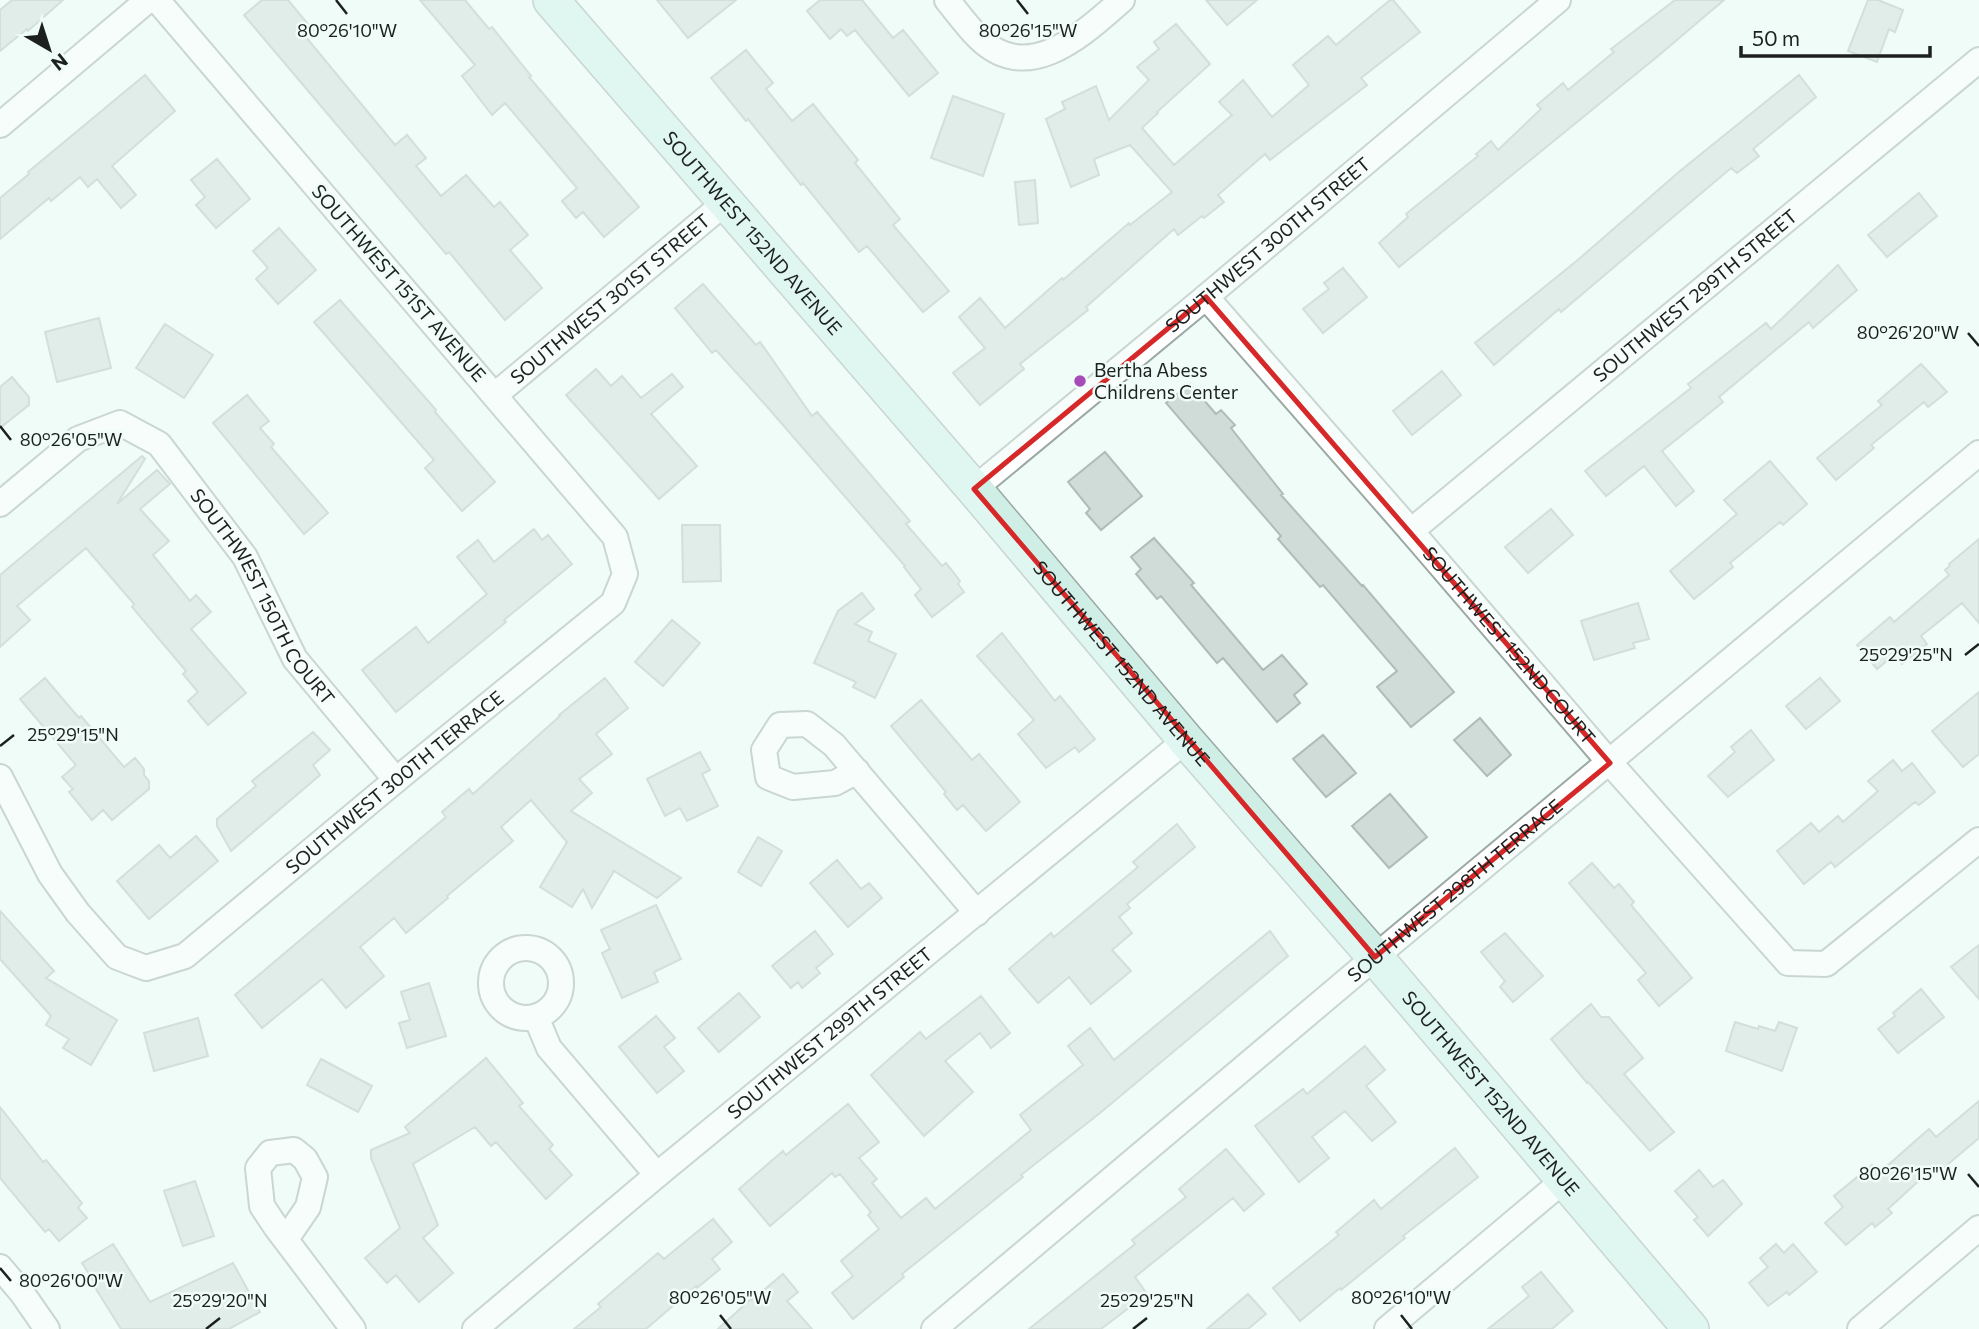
<svg xmlns="http://www.w3.org/2000/svg" width="1979" height="1329" viewBox="0 0 1979 1329" font-family="Commissioner,sans-serif">
	<style>
		.building { fill: #cfdcd7; stroke: #b0bcb7; stroke-width: 2 }
		.lines { fill: none; stroke-linecap: round; stroke-linejoin: round }
		.street-casing { stroke: #9ba8a3; stroke-width: 28 }
		.secondary-casing { stroke: #9ba8a3; stroke-width: 38 }
		.street { stroke: #fff; stroke-width: 24 }
		.secondary { stroke: #cfefe6; stroke-width: 35 }
		.marked { fill: none; stroke: #d62828; stroke-width: 5; stroke-linejoin: round }
		.ticks { fill: none; stroke: #1c211f; stroke-width: 2.5 }
		.poi-dot { fill: #a64bb7; stroke: #effcf7; stroke-width: 2.5 }
		.labels { text-anchor: middle; stroke-width: 5; stroke-linejoin: round; paint-order: stroke }
		.street-label { font-size: 19px; fill: #1c211f; stroke: #effcf7 }
		.poi-label { font-size: 19px; fill: #1c211f; stroke: #effcf7; text-anchor: start }
		.ticks-label { font-size: 18px; text-anchor: middle; fill: #1c211f; stroke: #effcf7; stroke-width: 5; stroke-linejoin: round; paint-order: stroke }
	</style>
	<rect width="100%" height="100%" fill="#effcf7"/>
	<path class="building" d="M12 0H63L28 31 27 29 0 51V10Z
		M262 0H288L313 30 305 36 395 145 407 135 426 158 416 166 441 196 466 175 494 207 500 202 528 235 510 250 542 288 505 320 449 252 446 254 244 15Z
		M420 0H465L489 29 492 27 531 76 529 77 639 207 604 237 583 212 576 218 562 201 577 188 505 103 492 115 462 76 475 65Z
		M657 0H736L688 38Z
		M820 0H862L893 38 903 30 938 73 909 96 855 30 847 36 841 29 830 39 807 11Z
		M1206 0H1257L1227 25Z
		M1390 0H1393L1420 32 1361 78 1367 85 1270 160 1265 154 1218 195 1224 202 1204 218 1202 216 1178 235 1174 229 1086 307 1088 310 1020 364 1024 369 980 405 953 373 985 348 959 317 980 298 1005 328 1062 278 1063 280 1129 223 1130 225 1172 192 1130 145 1094 159 1099 175 1071 187 1046 119 1065 109 1062 102 1096 86 1109 120 1149 80 1137 67 1159 49 1154 42 1176 24 1210 64 1157 112 1158 113 1142 128 1174 165 1232 115 1219 102 1243 80 1272 117 1309 85 1293 65 1328 36 1336 45Z
		M1675 0H1724L1658 56 1399 267 1379 243 1408 217 1406 214 1478 156 1476 154 1491 141 1498 150 1541 109 1537 105 1563 83 1568 90 1614 52 1611 49Z
		M1868 0H1878L1903 10 1895 32 1889 29 1877 62 1848 51Z
		M746 50 773 83 766 89 792 121 813 104 858 160 855 163 900 219 893 225 949 291 923 312 867 246 859 252 803 183 801 185 748 119 746 121 711 78Z
		M145 75 175 111 112 166 136 195 121 208 97 179 88 187 80 177 51 201 49 198 0 239V198L29 174 28 172Z
		M1799 75 1816 97 1753 149 1759 156 1737 173 1731 168 1561 312 1559 309 1494 365 1475 343 1579 259 1680 171Z
		M953 96 1004 114 983 176 931 158Z
		M217 159 250 199 216 228 196 205 205 197 191 180Z
		M1035 180 1038 223 1019 225 1015 182Z
		M1919 193 1937 216 1887 257 1868 235Z
		M279 228 316 270 278 304 256 279 268 268 253 251Z
		M1838 265 1857 290 1813 328 1809 322 1719 397 1723 402 1662 451 1694 491 1676 506 1644 466 1606 496 1585 471 1691 388 1688 384 1766 323 1771 329Z
		M1343 268 1367 297 1323 333 1303 309 1329 289 1324 283Z
		M703 284 756 345 760 342 812 416 817 412 910 521 906 524 942 566 946 563 960 581 958 584 964 592 932 617 915 595 921 589 904 567 905 566 770 410 716 350 712 353 675 308Z
		M340 300 436 410 435 412 495 482 462 511 425 468 434 460 314 322Z
		M99 318 111 368 57 382 45 332Z
		M165 324 213 355 184 398 136 368Z
		M1921 364 1947 392 1928 407 1924 402 1871 445 1874 448 1836 480 1817 458 1882 405 1878 401Z
		M596 369 611 386 622 376 641 398 672 374 683 387 651 414 697 466 659 499 566 395Z
		M1442 371 1461 395 1412 435 1393 411Z
		M12 377 29 397V405L0 428V387Z
		M1190 384 1216 414 1221 410 1235 425 1231 428 1283 494 1281 495 1362 586 1363 585 1454 692 1411 727 1377 687 1397 671 1323 585 1320 587 1278 539 1281 536 1166 403Z
		M247 395 269 421 260 428 274 444 271 447 328 513 304 534 213 423Z
		M1105 452 1142 496 1101 530 1086 513 1090 509 1068 482Z
		M142 456 145 459 117 504 157 470 170 484 140 509 169 541 153 555 190 601 196 595 211 612 191 629 246 693 208 725 188 701 198 692 183 674 186 671 132 607 134 604 86 548 17 606 30 620 0 647V575Z
		M1770 461 1807 504 1783 525 1780 522 1730 563 1733 567 1694 599 1670 571 1737 514 1724 500Z
		M1551 509 1573 535 1528 573 1505 547Z
		M682 525H720L721 581 683 582Z
		M534 529 542 540 548 535 572 564 504 620 506 622 396 712 362 670 416 627 428 643 487 594 457 557 478 540 494 562Z
		M1154 538 1194 583 1191 585 1263 670 1282 655 1307 684 1294 695 1300 703 1277 722 1223 658 1217 663 1161 596 1157 599 1136 574 1141 569 1131 557Z
		M1979 539V623L1962 603 1921 636 1927 644 1902 664 1894 655 1877 669 1857 645 1890 617 1894 622 1949 575 1945 570 1950 566 1949 564Z
		M862 593 874 609 855 624 872 632 868 641 896 654 875 698 853 687 856 682 814 663 838 611Z
		M1638 603 1649 639 1633 643 1635 648 1594 660 1581 621Z
		M672 620 700 643 663 686 635 662Z
		M1002 633 1055 701 1060 696 1095 739 1079 752 1075 747 1046 768 1018 734 1034 720 977 656Z
		M45 678 79 718 81 716 124 767 135 758 144 769V775L149 781V789L112 820 103 810 92 820 69 792 73 789 62 777 76 765 20 699Z
		M605 678 628 708 596 734 612 754 579 779 592 793 571 811 681 878 657 898 614 871 592 908 583 889 572 907 540 887 567 842 531 800 501 827 513 841 447 896 448 898 406 933 394 918 360 947 384 976 346 1008 322 979 262 1028 235 995 446 817 442 812 469 789 473 794 560 716 559 715Z
		M1820 678 1840 701 1806 729 1786 706Z
		M1979 692V754L1963 767 1932 731Z
		M921 700 972 760 979 754 1020 802 986 831 963 805 957 810 944 794 946 792 891 726Z
		M1480 718 1511 755 1487 776 1454 740Z
		M1751 730 1774 760 1728 797 1708 776 1735 752 1731 747Z
		M313 732 330 750 313 765 320 775 231 851 217 826V819L256 786 252 781Z
		M1323 735 1356 773 1326 797 1293 759Z
		M700 752 710 770 702 774 718 806 687 821 680 808 665 816 647 779Z
		M1893 760 1902 771 1912 763 1935 792 1919 805 1915 802 1835 867 1831 862 1804 884 1777 851 1811 823 1819 832 1838 816 1843 822 1878 791 1868 781Z
		M1390 794 1427 837 1389 868 1352 826Z
		M1177 824 1195 847 1127 904 1130 908 1119 917 1132 933 1112 950 1131 971 1091 1004 1069 977 1038 1003 1009 969 1051 933 1054 937 1138 867 1133 862Z
		M196 836 218 861 149 919 117 881 159 845 170 858Z
		M758 837 782 851 761 886 738 872Z
		M837 860 861 889 869 883 882 898 848 927 810 883Z
		M1592 863 1614 888 1619 884 1634 902 1631 905 1692 978 1659 1006 1638 980 1646 973 1569 883Z
		M656 905 681 959 654 972 658 982 622 998 602 953 610 949 601 930Z
		M0 911 54 971 46 978 117 1020 91 1065 63 1048 69 1039 46 1025 51 1016 0 959Z
		M815 931 833 954 816 968 820 973 802 988 798 982 791 988 772 966Z
		M1270 931 1288 956 1100 1113 1021 1175 1023 1177 902 1274 904 1277 853 1319 832 1293 853 1276 841 1261 879 1229 868 1215 871 1212 840 1174 835 1177 832 1173 770 1226 739 1189 783 1151 786 1155 848 1104 879 1142 859 1158 877 1179 872 1183 901 1218 926 1198 935 1209 1031 1130 1020 1115 1083 1065 1068 1046 1090 1028 1114 1060Z
		M1505 933 1543 976 1513 1002 1500 987 1505 981 1481 952Z
		M1979 945V999L1951 967Z
		M429 983 446 1036 407 1048 399 1023 410 1020 401 992Z
		M1921 989 1944 1017 1898 1053 1878 1029 1895 1016 1893 1013Z
		M739 993 760 1017 719 1052 698 1028Z
		M981 996 1010 1033 991 1048 980 1033 945 1061 973 1092 924 1136 871 1075 920 1032 926 1039Z
		M1591 1004 1601 1017H1609L1643 1058 1624 1074 1674 1132 1650 1151 1588 1082 1587 1083 1551 1039Z
		M656 1016 675 1038 664 1047 684 1071 657 1093 619 1047Z
		M198 1018 208 1056 154 1071 144 1033Z
		M1735 1022 1758 1029 1759 1026 1775 1031 1779 1022 1797 1028 1782 1071 1726 1051Z
		M1365 1046 1385 1070 1366 1086 1396 1122 1372 1141 1345 1111 1312 1137 1329 1158 1299 1182 1255 1126 1303 1089 1307 1094Z
		M486 1058 523 1103 519 1106 553 1145 549 1149 572 1175 546 1199 496 1142 491 1146 475 1127 413 1164 438 1225 423 1238 453 1273 419 1302 396 1275 387 1283 365 1258 400 1228 371 1158V1150L410 1133 405 1127Z
		M321 1059 372 1086 358 1112 307 1085Z
		M1979 1101V1138L1940 1171 1936 1165 1888 1209 1892 1213 1875 1227 1872 1223 1846 1245 1825 1223 1843 1207 1834 1196 1872 1165 1879 1173 1929 1129 1936 1137Z
		M0 1107 43 1162 46 1160 82 1203 78 1208 87 1218 59 1241 49 1229 45 1232 0 1178Z
		M1455 1148 1478 1177 1403 1236 1405 1238 1341 1290 1340 1288 1300 1321 1273 1288 1339 1235 1336 1232 1374 1200 1381 1209Z
		M1226 1149 1264 1194 1244 1211 1233 1198 1135 1277 1147 1294 1101 1329H1029L1135 1244 1132 1240 1186 1197 1179 1189Z
		M1699 1170 1713 1187 1723 1180 1742 1204 1708 1236 1694 1220 1698 1217 1675 1191Z
		M195 1181 214 1236 183 1246 164 1191Z
		M713 1219 732 1242 712 1259 720 1269 697 1288 696 1286 646 1329H574L601 1307 598 1304 658 1253 664 1259Z
		M113 1244 150 1302 233 1263 260 1312 229 1329H121L94 1286 96 1285 82 1263Z
		M1776 1244 1784 1253 1793 1244 1817 1272 1789 1295 1787 1292 1768 1306 1749 1283 1768 1267 1760 1258Z
		M1541 1272 1573 1311 1552 1329H1488L1529 1296 1522 1287Z
		M783 1274 798 1292 787 1301 812 1329H718L751 1299 752 1300Z
		M1248 1294 1266 1314 1248 1329H1207Z"/>
	<g class="lines">
		<defs>
			<g id="street">
				<path d="M947 0C957 12 967 26 978 37 1028 87 1083 34 1122 0"/>
				<path d="M0 125 148 0"/>
				<path id="s1" d="M1206 297 1411 531 1610 763 1788 963 1826 964 1979 840"/>
				<path id="s2" d="M495 395 726 202"/>
				<path id="s3" d="M974 489 1206 297 1558 0"/>
				<path id="s4" d="M0 504 78 439 120 423 159 444 245 557 295 659 396 780"/>
				<path id="s5" d="M1411 531 1979 60"/>
				<path d="M857 771 835 783 793 787 768 777 764 750 780 725 807 724 834 745 977 913"/>
				<path id="s6" d="M0 777 50 874 78 913 117 957 146 968 185 956 396 780 613 603 625 574 615 537 157 0"/>
				<circle cx="526" cy="983" r="35"/>
				<path d="M536 1017 549 1048 657 1175"/>
				<path d="M286 1239 308 1207 315 1177 305 1159 294 1150 270 1153 258 1168 262 1206 276 1227 353 1329"/>
				<path d="M0 1267 22 1293 47 1329"/>
				<path id="s7" d="M475 1329 657 1175 1186 740"/>
				<path id="s8" d="M934 1329 1375 957 1979 453"/>
				<path d="M1387 1329 1564 1180"/>
				<path d="M1860 1329 1979 1228"/>
			</g>
			<g id="secondary">
				<path id="s9" d="M551 0 974 489 1186 740 1375 957 1691 1329"/>
			</g>
		</defs>
		<use href="#street" class="street-casing"/>
		<use href="#secondary" class="secondary-casing"/>
		<use href="#street" class="street"/>
		<use href="#secondary" class="secondary"/>
	</g>
	<path d="M0 0H1979V1329H0ZM1206 297 1610 763 1375 957 974 489Z" fill="#effcf7" fill-opacity=".55" fill-rule="evenodd"/>
	<path class="marked" d="M1206 297 1610 763 1375 957 974 489Z"/>
	<path class="ticks" d="M336 0 347 14M1017 0 1028 14M1968 333 1979 346M0 426 11 440M1965 655 1979 644M0 746 14 735M1968 1174 1979 1187M0 1268 11 1281M720 1315 731 1329M1401 1315 1412 1329M206 1329 220 1318M1133 1329 1147 1318"/>
	<circle class="poi-dot" cx="1080" cy="381" r="7"/>
	<g class="labels">
		<g class="street-label">
			<text dy="7" stroke="none"><textPath href="#s9" startOffset="308">SOUTHWEST 152ND AVENUE</textPath></text>
			<text dy="7" stroke="none"><textPath href="#s3" startOffset="382">SOUTHWEST 300TH STREET</textPath></text>
			<text transform="translate(399 283) rotate(49)" y="7">SOUTHWEST 151ST AVENUE</text>
			<text dy="7" stroke="none"><textPath href="#s5" startOffset="369">SOUTHWEST 299TH STREET</textPath></text>
			<text dy="7" stroke="none"><textPath href="#s2" startOffset="150">SOUTHWEST 301ST STREET</textPath></text>
			<text dy="7" stroke="none"><textPath href="#s4" startOffset="376">SOUTHWEST 150TH COURT</textPath></text>
			<text dy="7" stroke="none"><textPath href="#s1" startOffset="462">SOUTHWEST 152ND COURT</textPath></text>
			<text dy="7" stroke="none"><textPath href="#s9" startOffset="875">SOUTHWEST 152ND AVENUE</textPath></text>
			<text dy="7" stroke="none"><textPath href="#s6" startOffset="560">SOUTHWEST 300TH TERRACE</textPath></text>
			<text dy="7" stroke="none"><textPath href="#s8" startOffset="681">SOUTHWEST 298TH TERRACE</textPath></text>
			<text dy="7" stroke="none"><textPath href="#s7" startOffset="462">SOUTHWEST 299TH STREET</textPath></text>
			<text dy="7" stroke="none"><textPath href="#s9" startOffset="1442">SOUTHWEST 152ND AVENUE</textPath></text>
		</g>
		<g class="poi-label">
			<text x="1094" y="377">Bertha Abess<tspan x="1094" dy="22">Childrens Center</tspan></text>
		</g>
	</g>
	<g class="ticks-label">
		<text x="347" y="37">80°26'10"W</text>
		<text x="1028" y="37">80°26'15"W</text>
		<text x="1908" y="339">80°26'20"W</text>
		<text x="71" y="446">80°26'05"W</text>
		<text x="1906" y="661">25°29'25"N</text>
		<text x="73" y="741">25°29'15"N</text>
		<text x="1908" y="1180">80°26'15"W</text>
		<text x="71" y="1287">80°26'00"W</text>
		<text x="720" y="1304">80°26'05"W</text>
		<text x="1401" y="1304">80°26'10"W</text>
		<text x="220" y="1307">25°29'20"N</text>
		<text x="1147" y="1307">25°29'25"N</text>
	</g>
	<g transform="translate(49 49) rotate(141)" stroke="#effcf7" stroke-width="5" paint-order="stroke">
	<path d="M0-5L12 26L0 18L-12 26Z" fill="#1c211f"/>
	<text y="-10" font-size="19" font-weight="bold" text-anchor="middle" fill="#1c211f">N</text>
	</g>
	<path d="M1741 46v10h189v-10" fill="none" stroke="#1c211f" stroke-width="3.5"/>
	<text x="1752" y="46" font-size="21" fill="#1c211f" stroke="#effcf7" stroke-width="5" paint-order="stroke">50 m</text>
</svg>
